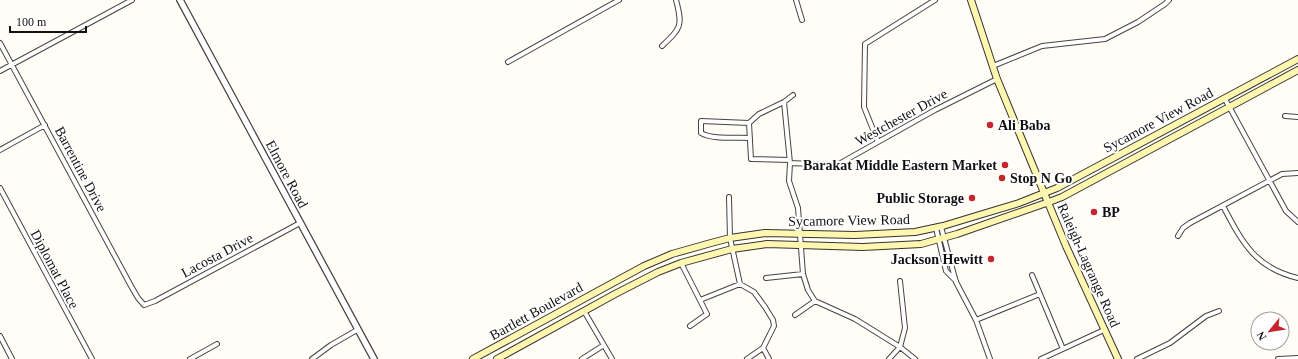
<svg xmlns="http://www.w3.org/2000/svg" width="1298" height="359" viewBox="0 0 1298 359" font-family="Georgia,serif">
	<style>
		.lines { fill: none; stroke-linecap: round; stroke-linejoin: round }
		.minor-casing { stroke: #444; stroke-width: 6 }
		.tertiary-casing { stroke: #444; stroke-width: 8 }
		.secondary-casing { stroke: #333; stroke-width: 8 }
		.minor { stroke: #fff; stroke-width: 4 }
		.tertiary { stroke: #fff; stroke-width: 5.5 }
		.secondary { stroke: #fff6b0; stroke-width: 6 }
		.poi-dot { fill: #c4262e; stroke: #fff; stroke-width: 1.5 }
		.labels { text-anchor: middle; stroke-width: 4; stroke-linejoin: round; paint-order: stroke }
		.street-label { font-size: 14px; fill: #111; stroke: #fff }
		.poi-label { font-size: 14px; font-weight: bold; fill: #111; stroke: #fff; text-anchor: start }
	</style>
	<rect width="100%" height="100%" fill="#fffdf5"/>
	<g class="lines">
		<defs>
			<path id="minor" d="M796 0 802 20
				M0 43 131 286 138 298 144 305 155 301 300 223
				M662 46C681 28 683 26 676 0
				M508 62 619 0
				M993 66 1042 46 1105 39 1138 22 1165 4 1169 0
				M0 71 132 0
				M1225 99 1286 211 1298 222
				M784 102 790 163 789 181 798 208 803 274 808 290 815 301 855 319 900 347 915 359
				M1285 116 1298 117
				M749 123 751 159 789 160
				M750 138C736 137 713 140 701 133V121L749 123 759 114 784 102 793 95
				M878 142 864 107 865 44 935 0
				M0 150 45 125
				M790 163 837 165 935 110 997 79
				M0 188 92 359
				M729 197 730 238 740 284 754 292 765 307 773 320 774 326 763 348 747 359
				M1223 206C1242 242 1255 268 1298 278
				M941 227 956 282 976 320 990 359
				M936 228 946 271 956 281
				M1178 236 1183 228 1190 223 1282 174 1298 173
				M681 263 707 314 690 326
				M1032 275 1063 349
				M766 278 803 274
				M700 300 740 284
				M584 311 612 359
				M795 315 815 301
				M976 320 1040 294
				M0 336 12 359
				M763 348 769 359
				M190 359 217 344
				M312 359 331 345 357 330
				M582 359 604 345
				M889 359 900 347 905 328 900 281
				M1041 359 1104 330
				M1137 359 1170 343 1206 316 1219 311
				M1278 359 1298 358"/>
			<path id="tertiary" d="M180 0 374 359"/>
			<path id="secondary" d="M971 0 997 79 1066 246 1118 359
				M473 359 644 266 672 254 711 243 730 238 765 233 855 235 915 232 943 226 966 219 1019 203 1057 188 1298 59
				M497 359 615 294 658 272 681 263 732 249 767 244 863 247 921 244 957 234 1049 202 1062 197 1298 70"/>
		</defs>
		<use href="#minor" class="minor-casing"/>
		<use href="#tertiary" class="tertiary-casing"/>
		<use href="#secondary" class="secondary-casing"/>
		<use href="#minor" class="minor"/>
		<use href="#tertiary" class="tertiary"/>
		<use href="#secondary" class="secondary"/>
	</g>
	<g class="poi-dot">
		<circle cx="990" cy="125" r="4"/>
		<circle cx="1005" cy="165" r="4"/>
		<circle cx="1002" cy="178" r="4"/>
		<circle cx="972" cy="198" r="4"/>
		<circle cx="1094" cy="212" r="4"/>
		<circle cx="991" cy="259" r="4"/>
	</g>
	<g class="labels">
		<g class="street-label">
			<text transform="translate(901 117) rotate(-29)" y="5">Westchester Drive</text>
			<text transform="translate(1158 120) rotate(-28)" y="5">Sycamore View Road</text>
			<text transform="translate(81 169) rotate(62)" y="5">Barrentine Drive</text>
			<text transform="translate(287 174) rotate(62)" y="5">Elmore Road</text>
			<text transform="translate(849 220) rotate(-1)" y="5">Sycamore View Road</text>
			<text transform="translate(217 255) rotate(-28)" y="5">Lacosta Drive</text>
			<text transform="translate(1089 265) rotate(66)" y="5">Raleigh-Lagrange Road</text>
			<text transform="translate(55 269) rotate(62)" y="5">Diplomat Place</text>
			<text transform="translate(536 311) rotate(-29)" y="5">Bartlett Boulevard</text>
		</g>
		<g class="poi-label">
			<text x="998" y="130">Ali Baba</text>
			<text x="997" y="170" text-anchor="end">Barakat Middle Eastern Market</text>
			<text x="1010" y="183">Stop N Go</text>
			<text x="964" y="203" text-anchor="end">Public Storage</text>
			<text x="1102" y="217">BP</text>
			<text x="983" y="264" text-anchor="end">Jackson Hewitt</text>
		</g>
	</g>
	<g transform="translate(1270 331) rotate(240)"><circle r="19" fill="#ffffff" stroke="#a0a0a0"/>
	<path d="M0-3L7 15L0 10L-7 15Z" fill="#c4262e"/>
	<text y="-6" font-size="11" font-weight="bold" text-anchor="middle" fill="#111111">N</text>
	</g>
	<path d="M10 26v6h76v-6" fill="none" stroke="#111111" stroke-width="2"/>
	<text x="16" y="26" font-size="12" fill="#111111" stroke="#ffffff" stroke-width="3" paint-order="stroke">100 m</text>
</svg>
